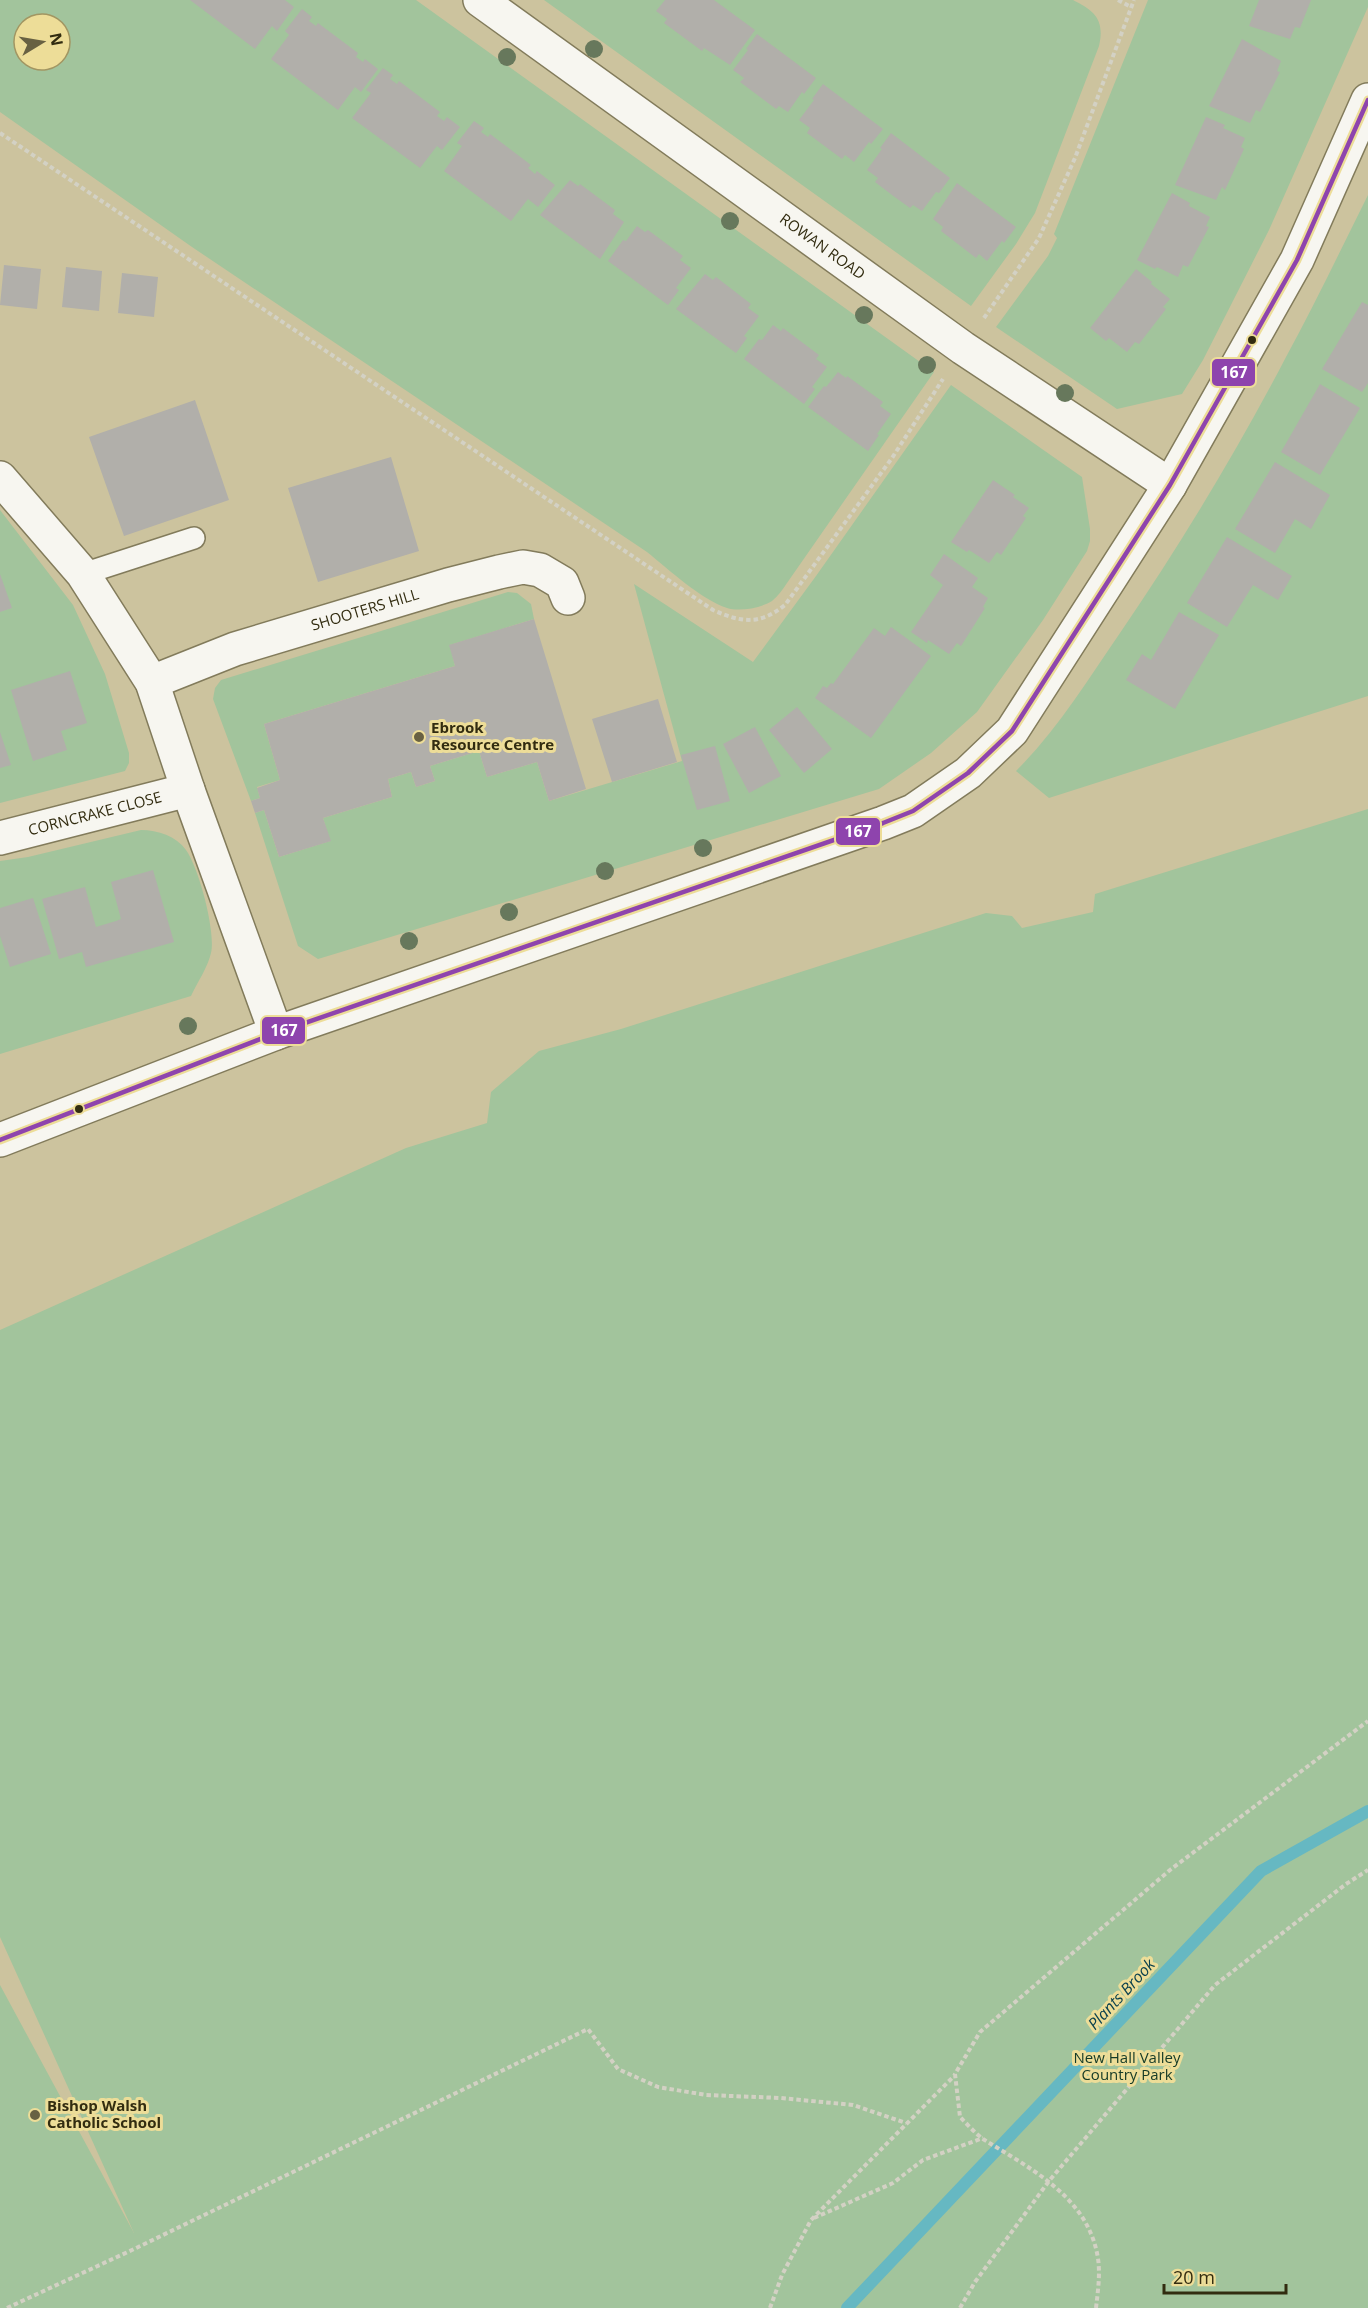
<svg xmlns="http://www.w3.org/2000/svg" width="1368" height="2308" viewBox="0 0 1368 2308" font-family="'Open Sans',sans-serif">
	<style>
		.green { fill: #a2c49c; fill-rule: evenodd }
		.lines { fill: none; stroke-linecap: round; stroke-linejoin: round }
		.stream { stroke: #66b8c2; stroke-width: 12 }
		.building { fill: #b1afaa }
		.lane-casing { stroke: #827b5b; stroke-width: 24 }
		.street-casing { stroke: #827b5b; stroke-width: 36 }
		.path { stroke: #d3d1c4; stroke-width: 4; stroke-dasharray: 4.5 3; stroke-linecap: butt }
		.lane { stroke: #f7f6f0; stroke-width: 21 }
		.street { stroke: #f7f6f0; stroke-width: 33 }
		.bus-1-casing { stroke: #eddd98; stroke-width: 9 }
		.bus-1 { stroke: #8e44ad; stroke-width: 4.5 }
		.tree { fill: #67785c }
		.bus-dot { fill: #322c10; stroke: #eddd98; stroke-width: 2 }
		.poi-dot { fill: #686142; stroke: #eddd98; stroke-width: 2 }
		.labels { text-anchor: middle; stroke-width: 6; stroke-linejoin: round; paint-order: stroke }
		.street-label { font-size: 15px; fill: #322c10; stroke: #eddd98 }
		.poi-label { font-size: 15px; font-weight: bold; fill: #322c10; stroke: #eddd98; text-anchor: start }
		.park-label { font-size: 15px; fill: #143a26; stroke: #eddd98 }
		.water-label { font-size: 16px; font-style: italic; fill: #0c424e; stroke: #eddd98 }
		.line-badge { stroke: #eddd98; stroke-width: 2 }
		.badge-label { font-size: 16px; text-anchor: middle; font-weight: bold; fill: #fff }
	</style>
	<rect width="100%" height="100%" fill="#ccc39e"/>
	<path class="green" d="M0 0H416L934 372 787 583C783 589 778 596 772 601 761 608 739 612 727 608 702 600 668 569 647 552L192 247 0 112ZM24 24H60V60H24Z
		M544 0H1073C1095 11 1105 20 1099 46L1035 213 1016 244 971 306Z
		M1148 0H1368V7L1269 230 1203 360 1182 394 1117 409 996 327 1048 256 1057 238 1054 234Z
		M1368 195V696L1049 798 1016 771C1057 730 1087 681 1120 633 1180 545 1236 453 1286 357 1315 304 1341 249 1368 195Z
		M951 385 1082 477 1090 529V541L1087 551 1043 620 977 712 931 753 879 789 318 959 298 946 255 813 264 810 279 857 330 841 323 818 392 797 388 779 411 772 416 787 435 781 430 766 479 751 487 777 537 762 549 801 682 761 634 584 753 662 816 576Z
		M0 510 73 605 105 674 129 753V763L125 771 0 803Z
		M508 592 517 593 531 604 534 619 450 645 455 666 264 724 280 780 257 787 260 798 251 801 213 699 215 688 221 680Z
		M1368 809V2308H0V1985L134 2233 0 1937V1330L406 1148 487 1123 491 1092 539 1051 621 1029 986 913 1012 916 1022 928 1093 912 1095 894Z
		M141 830C158 830 176 836 186 850 199 868 216 932 211 953 208 967 197 983 191 996L0 1054V861L28 857Z"/>
	<g class="lines">
		<path class="stream" d="M847 2308 1261 1871 1368 1811"/>
	</g>
	<path class="building" d="M190 0H285L294 7 277 31 272 26 255 49Z
		M665 0H714L755 30 730 65 704 48 702 51 664 23 667 19 656 11Z
		M1259 0H1311L1300 28 1295 27 1290 39 1249 26Z
		M302 9 312 17 309 21 316 26 318 23 358 53 356 57 363 62 365 59 378 69 361 92 355 87 338 110 271 59 289 35 285 31Z
		M757 34 816 78 804 94 802 92 788 112 779 106 776 109 740 82 744 78 733 70 748 50 746 49Z
		M1242 39 1281 61 1277 71 1280 72 1260 112 1256 110 1250 123 1209 106Z
		M383 68 393 75 390 79 397 84 399 81 440 112 437 116 444 121 447 117 460 127 442 150 437 146 420 168 352 118 371 93 366 90Z
		M823 84 883 129 871 144 869 142 854 162 845 155 842 159 807 133 810 128 799 120 814 100 812 99Z
		M1206 117 1225 125 1223 128 1245 138 1241 147 1244 149 1225 190 1222 187 1216 200 1175 185Z
		M474 121 484 128 481 132 488 137 490 134 531 165 528 168 535 174 537 171 555 185 538 207 528 199 511 221 444 171 462 146 457 143Z
		M891 133 950 178 939 193 936 192 922 211 913 205 910 208 892 195 875 182 878 178 867 170 882 149 880 148Z
		M570 180 578 186 580 184 615 210 613 214 624 222 600 259 540 215Z
		M957 183 1016 227 1004 243 1002 241 987 261 979 254 976 258 941 231 943 227 933 219Z
		M1172 193 1190 203 1189 206 1210 217 1206 226 1209 227 1188 267 1183 265 1178 277 1157 267 1155 269 1137 260Z
		M637 226 645 232 648 230 683 256 680 260 691 268 676 288 679 290 668 305 608 261 623 240 626 241Z
		M4 265 41 269 37 309 0 305Z
		M66 267 102 271 99 311 62 307Z
		M1136 269 1152 282 1151 284 1170 299 1163 307 1166 309 1139 344 1135 342 1127 352 1109 338 1106 341 1090 328Z
		M122 273 158 277 154 317 118 313Z
		M705 274 713 280 716 277 751 304 748 308 759 316 744 336 747 338 736 353 676 309Z
		M1362 302 1368 305V383L1362 392 1322 369Z
		M773 325 781 331 783 328 819 355 816 359 827 367 812 387 815 389 804 404 744 359 759 339 762 340Z
		M838 372 846 378 847 376 883 402 880 406 891 414 877 434 879 435 868 451 808 407 824 386 826 387Z
		M1320 384 1360 408 1320 475 1281 452Z
		M195 400 229 500 124 536 89 437Z
		M391 457 419 551 318 582 288 488Z
		M1275 462 1330 495 1311 529 1295 519 1275 553 1235 529Z
		M993 480 1015 495 1013 497 1029 508 1023 516 1026 518 1001 555 997 552 989 563 969 550 967 552 951 542Z
		M1227 537 1292 576 1278 600 1253 585 1227 627 1187 603Z
		M944 554 978 578 972 587 988 598 983 607 985 608 961 646 957 643 949 654 928 640 927 643 911 632 943 585 930 575Z
		M0 574 12 608 0 612Z
		M1179 612 1219 635 1175 709 1126 680 1142 654 1151 660Z
		M534 619 586 789 549 801 537 762 487 777 479 751 430 766 435 781 416 787 411 772 388 779 392 797 323 818 331 841 279 857 264 810 255 813 251 801 260 798 257 788 280 780 264 724 455 666 449 645Z
		M891 627 931 656 871 738 815 698 823 686 827 688 831 683 833 684 874 628 885 636Z
		M70 671 87 723 61 731 67 750 33 761 11 690Z
		M658 699 677 762 612 782 592 719Z
		M797 707 832 749 804 773 769 730Z
		M755 727 781 776 749 793 723 744Z
		M0 732 11 765 0 768Z
		M715 746 730 801 697 810 681 755Z
		M153 870 174 942 86 967 82 952 59 959 42 899 85 887 96 927 116 921 121 919 111 882Z
		M33 898 51 954 10 967 0 936V908Z"/>
	<g class="lines">
		<defs>
			<path id="lane" d="M83 574 194 538"/>
			<g id="street">
				<path id="s1" d="M480 0 963 348 1170 485"/>
				<path d="M0 478 83 574 152 682 188 790 276 1033"/>
				<path id="s2" d="M152 682 235 649 448 585 499 572 523 567 540 570 562 583 568 598"/>
				<path id="s3" d="M0 838 188 790"/>
				<path d="M0 1140 276 1033 883 823 913 811 968 773 1012 731 1170 485 1297 260 1368 100"/>
			</g>
		</defs>
		<use href="#lane" class="lane-casing"/>
		<use href="#street" class="street-casing"/>
		<path class="path" d="M1118 0 1131 7
			M0 133 713 610C742 623 760 625 785 605L892 458 943 379
			M984 318 1039 238 1075 158 1134 0
			M814 2218 893 2183 923 2160 983 2138
			M7 2308 132 2250 588 2029 618 2069 658 2087 706 2095 781 2098 853 2105 906 2123
			M770 2308 782 2275 811 2220 955 2075
			M960 2308 975 2282 1049 2181 1215 1985 1346 1884 1368 1870
			M1096 2308C1098 2290 1101 2271 1097 2253 1085 2195 1029 2168 983 2139 975 2133 967 2124 960 2117L955 2074 980 2032 1170 1870 1368 1721"/>
		<use href="#lane" class="lane"/>
		<use href="#street" class="street"/>
		<defs>
			<path id="bus-1" d="M0 1140 276 1033 883 823 913 811 968 773 1012 731 1170 485 1297 260 1368 100"/>
		</defs>
		<use href="#bus-1" class="bus-1-casing"/>
		<use href="#bus-1" class="bus-1"/>
	</g>
	<g class="tree">
		<circle cx="594" cy="49" r="9"/>
		<circle cx="507" cy="57" r="9"/>
		<circle cx="730" cy="221" r="9"/>
		<circle cx="864" cy="315" r="9"/>
		<circle cx="927" cy="365" r="9"/>
		<circle cx="1065" cy="393" r="9"/>
		<circle cx="703" cy="848" r="9"/>
		<circle cx="605" cy="871" r="9"/>
		<circle cx="509" cy="912" r="9"/>
		<circle cx="409" cy="941" r="9"/>
		<circle cx="188" cy="1026" r="9"/>
	</g>
	<g class="bus-dot">
		<circle cx="1252" cy="340" r="5"/>
		<circle cx="79" cy="1109" r="5"/>
	</g>
	<g class="poi-dot">
		<circle cx="419" cy="737" r="6"/>
		<circle cx="35" cy="2115" r="6"/>
	</g>
	<g class="labels">
		<g class="street-label">
			<text dy="5" stroke="none"><textPath href="#s1" startOffset="422">ROWAN ROAD</textPath></text>
			<text dy="5" stroke="none"><textPath href="#s2" startOffset="225">SHOOTERS HILL</textPath></text>
			<text dy="5" stroke="none"><textPath href="#s3" startOffset="98">CORNCRAKE CLOSE</textPath></text>
		</g>
		<g class="poi-label">
			<text x="431" y="733">Ebrook<tspan x="431" dy="17">Resource Centre</tspan></text>
			<text x="47" y="2111">Bishop Walsh<tspan x="47" dy="17">Catholic School</tspan></text>
		</g>
		<g class="park-label">
			<text x="1127" y="2063">New Hall Valley<tspan x="1127" dy="17">Country Park</tspan></text>
		</g>
		<g class="water-label">
			<text transform="translate(1121 1994) rotate(-47)" y="6">Plants Brook</text>
		</g>
	</g>
	<g class="line-badge">
		<rect x="1211" y="358" width="45" height="29" rx="6" fill="#8e44ad"/>
		<rect x="835" y="817" width="46" height="29" rx="6" fill="#8e44ad"/>
		<rect x="261" y="1016" width="45" height="29" rx="6" fill="#8e44ad"/>
	</g>
	<g class="badge-label">
		<text x="1234" y="378">167</text>
		<text x="858" y="837">167</text>
		<text x="284" y="1036">167</text>
	</g>
	<g transform="translate(42 42) rotate(79)"><circle r="28" fill="#eddd98" stroke="#a29662" stroke-width="1.5"/>
	<path d="M0-4.5L10 22L0 15L-10 22Z" fill="#686142"/>
	<text y="-9" font-size="16" font-weight="bold" text-anchor="middle" fill="#322c10">N</text>
	</g>
	<path d="M1164 2284v9h122v-9" fill="none" stroke="#322c10" stroke-width="3"/>
	<text x="1173" y="2284" font-size="18" fill="#322c10" stroke="#eddd98" stroke-width="4.5" paint-order="stroke">20 m</text>
</svg>
